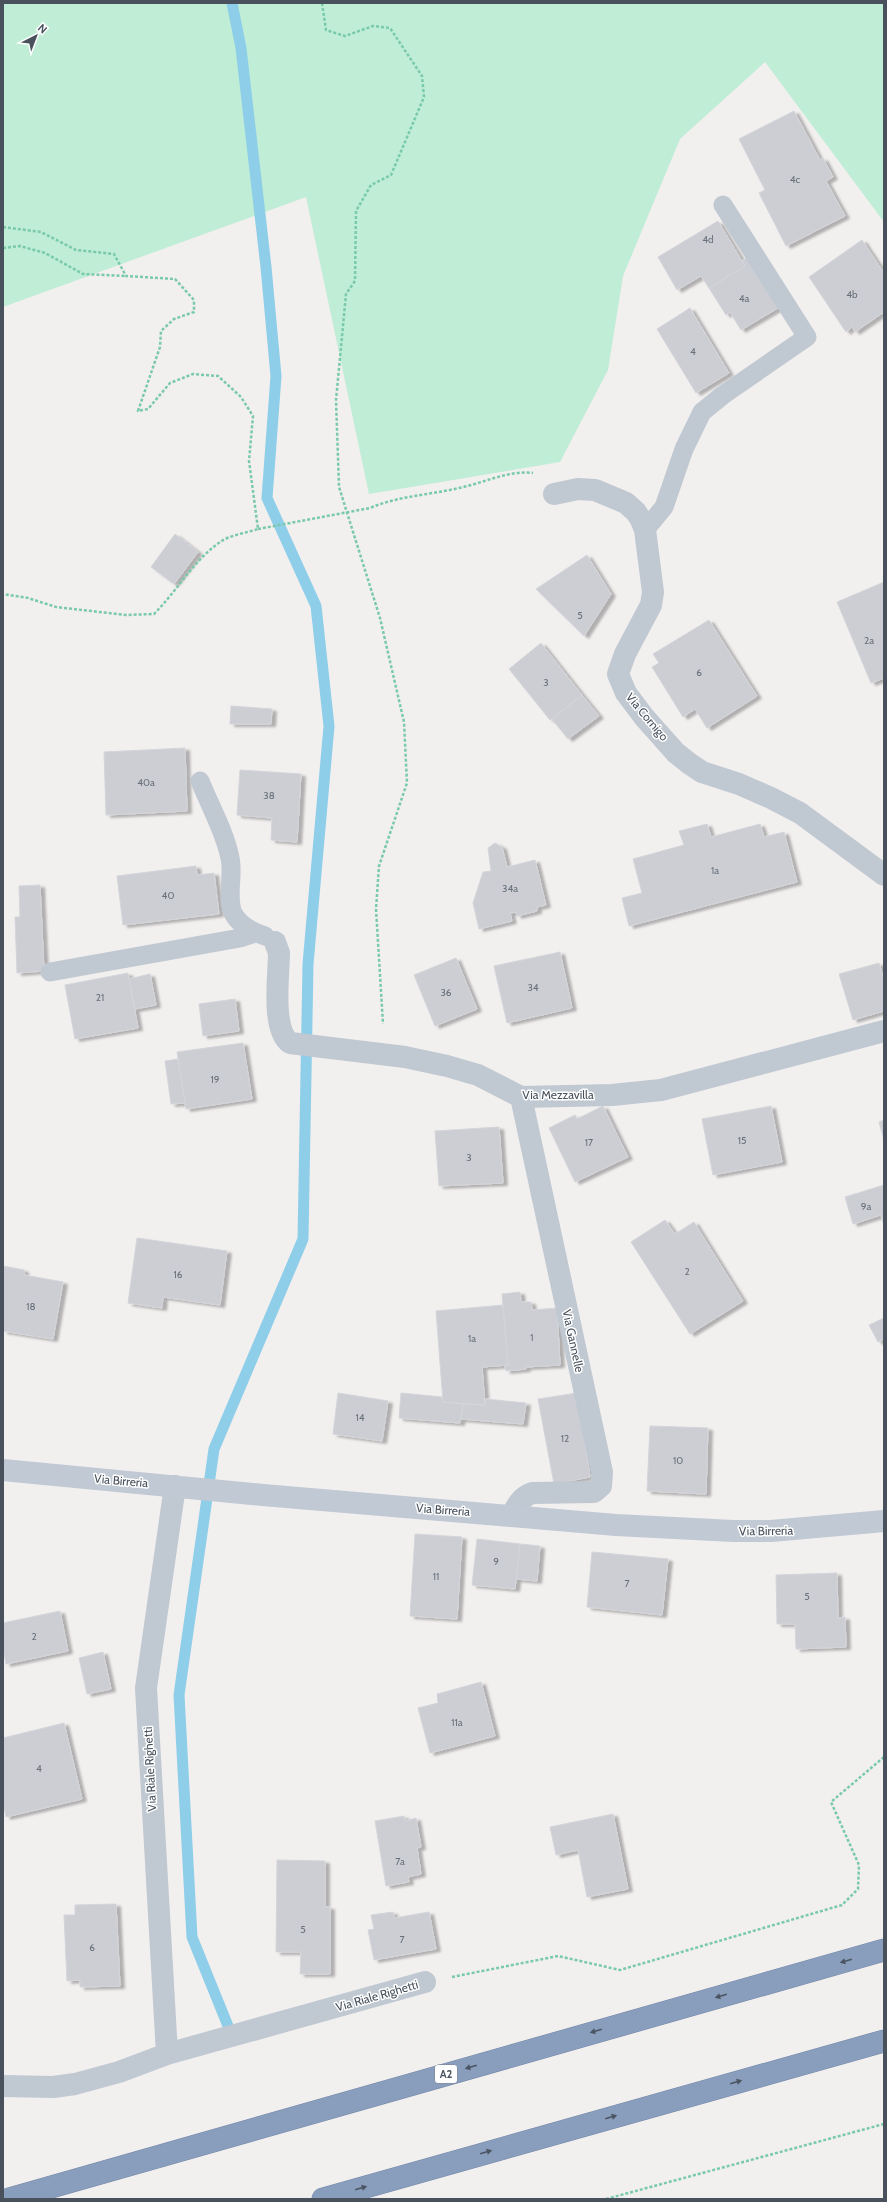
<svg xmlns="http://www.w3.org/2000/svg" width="887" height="2202" viewBox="0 0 887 2202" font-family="Cabin,sans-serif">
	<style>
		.green { fill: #bfedd6 }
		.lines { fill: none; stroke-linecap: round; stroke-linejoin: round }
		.stream { stroke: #8ecee9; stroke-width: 11 }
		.building { fill: #ccced4; stroke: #d3d5da; filter: url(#shadow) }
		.highway-casing { stroke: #7488a8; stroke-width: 23 }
		.path { stroke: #79caaa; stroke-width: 2.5; stroke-dasharray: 3 2; stroke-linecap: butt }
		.lane { stroke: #c0c8d1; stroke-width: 19 }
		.street { stroke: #c0c8d1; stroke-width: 22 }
		.secondary { stroke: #c1c9d5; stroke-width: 22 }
		.highway { stroke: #899dbc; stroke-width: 22 }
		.oneway { fill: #4b5561 }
		.labels { text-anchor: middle; stroke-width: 3; stroke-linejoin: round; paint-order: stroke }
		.number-label { font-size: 10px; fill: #69707a }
		.shield { fill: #fff; stroke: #7f858d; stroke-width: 1 }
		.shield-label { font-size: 11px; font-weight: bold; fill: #48515c }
		.street-label { font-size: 12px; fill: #48515c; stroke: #fff }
	</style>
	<defs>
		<filter id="shadow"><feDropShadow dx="4.5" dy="2.5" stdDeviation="1" flood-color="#0004"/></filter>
	</defs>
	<rect width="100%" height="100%" fill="#f2efef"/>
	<path class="green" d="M3 3H884V222L765 62 680 139 623 276 608 370 560 462 369 494 306 197 3 307Z"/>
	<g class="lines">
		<path class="stream" d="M228 2026 192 1937 179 1695 214 1449 303 1239 308 964 329 726 316 606 267 498 276 376 266 267 241 48 232 3"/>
	</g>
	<path class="building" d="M794 111 820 160 823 158 833 177 826 181 845 216 786 246 759 193 765 190 739 139Z
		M718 221 745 266 709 288 701 276 677 290 658 257Z
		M862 240 884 273V312L855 332 852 327 846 332 809 277Z
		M748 257 778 308 741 330 730 312 726 315 709 288 745 266 742 261Z
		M690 308 729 373 696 393 657 329Z
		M175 534 198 552 174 584 151 567Z
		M587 555 611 594 584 636 536 589Z
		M884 582V678L871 683 837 602Z
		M709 620 757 696 707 728 695 709 683 717 652 667 659 663 653 654Z
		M541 643 582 695 550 720 509 669Z
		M582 695 599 716 568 739 552 719Z
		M231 706 272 709 271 724H230Z
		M185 748 187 811 106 815 104 752Z
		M240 770 301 774 297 842 271 840 272 818 237 815Z
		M707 824 711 837 760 824 764 837 784 832 797 882 629 926 622 898 642 893 633 859 684 845 679 831Z
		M495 843 502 847 507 867 535 860 546 905 537 907V911L517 916 516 912 510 913 512 921 479 929 473 903 483 872 491 871 488 848Z
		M196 866 197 875 214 873 219 914 123 925 117 876Z
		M40 885 44 971 17 973 15 917H20L19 886Z
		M560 952 572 1008 507 1023 494 966Z
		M456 958 477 1009 435 1026 414 975Z
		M879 963 884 980V1011L853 1020 839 974Z
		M128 973 138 1028 75 1039 65 985Z
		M150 974 156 1005 135 1009 129 979Z
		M235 999 239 1031 203 1036 199 1004Z
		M243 1043 252 1099 186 1109 177 1052Z
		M178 1059 185 1103 171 1104 165 1061Z
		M603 1106 628 1157 575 1182 549 1128 575 1115 577 1119Z
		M771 1106 782 1162 713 1175 702 1119Z
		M884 1120V1140L879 1122Z
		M499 1127 503 1183 439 1186 435 1131Z
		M884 1185V1225L881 1215 853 1224 845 1197Z
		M665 1220 675 1234 694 1222 743 1301 690 1334 631 1242Z
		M137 1238 227 1251 220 1305 163 1297 162 1308 128 1303Z
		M3 1266 24 1270V1275L63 1282 53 1339 3 1331Z
		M520 1292 521 1302H531L532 1310 557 1308 560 1365 526 1367V1369L506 1371 505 1365H508L502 1294Z
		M503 1305 508 1365 482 1367 485 1405 443 1402 436 1311Z
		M884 1318V1339L878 1342 869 1325Z
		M338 1393 388 1401 382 1441 333 1434Z
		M401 1393 442 1397 443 1402 463 1404 460 1423 399 1418Z
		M577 1393 590 1477 554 1484 538 1399Z
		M485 1399 526 1403 523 1424 461 1419 463 1404 485 1405Z
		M650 1426 708 1428 706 1494 647 1491Z
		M415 1534 462 1537 457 1619 410 1616Z
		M477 1539 520 1544 515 1589 472 1585Z
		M520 1544 540 1546 537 1581 516 1579Z
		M592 1552 668 1559 662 1615 587 1607Z
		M837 1573 838 1618 845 1617 846 1647 796 1649 795 1624H777L776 1575Z
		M60 1611 68 1651 6 1664 3 1649V1623Z
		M103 1652 111 1689 87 1694 79 1658Z
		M481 1682 495 1736 430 1753 418 1708 438 1703 437 1694Z
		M64 1723 82 1799 6 1817 3 1803V1738Z
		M613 1814 628 1889 587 1897 578 1850 556 1855 550 1827Z
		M404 1816 405 1821 416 1818 421 1847 417 1848 421 1874 408 1877 409 1882 386 1886 375 1821Z
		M277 1860 325 1861V1907H330V1974H300L301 1952H276Z
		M116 1904 120 1986 80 1987V1980L67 1981 64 1915H75V1905Z
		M393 1912 394 1918 429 1912 436 1949 374 1960 368 1930 374 1929 371 1915Z"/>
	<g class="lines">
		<defs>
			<path id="highway" d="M9 2199 884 1950
				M323 2199 884 2041"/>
		</defs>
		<use href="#highway" class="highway-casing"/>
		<path class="path" d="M322 3 326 30 345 36 373 26 390 28 422 76 424 97 391 175 371 185 356 211 355 281 346 294 336 400 339 487 380 618 404 722 407 783 379 866 376 909 383 1024
			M3 227 41 232 76 250 114 254 126 276 175 279 194 300V312L174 319 161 331 160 347 138 411 148 409 170 383 193 374 218 376 241 397 253 416 249 461 258 529C246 533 230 535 220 542 193 561 177 591 154 614L126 615 56 607 28 598 3 594
			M3 248 20 246 45 253 83 274 126 276
			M258 529 370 508C398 496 429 495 459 488 484 483 508 470 533 473
			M452 1977 558 1956 620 1970 842 1905 858 1889 859 1865 831 1802 884 1757
			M606 2199 884 2124"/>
		<path class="lane" d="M645 530 664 507 684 449 702 412 723 395 807 337 723 205
			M200 781C210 806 225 832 230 858 234 875 226 897 233 913 239 925 253 932 265 936
			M50 972 240 938 255 933"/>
		<path class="street" d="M554 494 578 489 595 490 626 503 636 512 641 520 645 530 653 592 651 605 625 654 618 674 626 693 644 717 676 753 690 764 702 772 739 784 771 798 800 813 884 875
			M275 942 279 953C279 975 271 1029 290 1043L405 1057 447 1066 478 1075 521 1097 612 1095 661 1090 884 1031
			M512 1515C517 1505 521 1497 532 1493L594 1492 601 1486 602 1472 521 1097
			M167 2054 146 1688 175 1486
			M3 2086 53 2087 75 2084 119 2072 167 2054 425 1982"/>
		<path class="secondary" d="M3 1470 263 1495 616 1525 733 1531H771L884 1521"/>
		<use href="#highway" class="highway"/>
	</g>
	<defs><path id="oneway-solid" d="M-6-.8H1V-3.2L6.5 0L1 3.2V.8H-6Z"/></defs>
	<g class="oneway">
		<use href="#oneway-solid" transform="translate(846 1961) rotate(164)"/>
		<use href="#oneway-solid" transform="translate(721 1996) rotate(164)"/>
		<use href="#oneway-solid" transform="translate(596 2031) rotate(164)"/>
		<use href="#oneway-solid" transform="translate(471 2067) rotate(164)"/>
		<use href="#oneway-solid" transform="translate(736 2082) rotate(-16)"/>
		<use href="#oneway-solid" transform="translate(611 2117) rotate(-16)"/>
		<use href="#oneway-solid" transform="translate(486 2152) rotate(-16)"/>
		<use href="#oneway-solid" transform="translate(361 2188) rotate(-16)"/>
	</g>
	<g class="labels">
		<g class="number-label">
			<text x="795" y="183">4c</text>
			<text x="708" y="243">4d</text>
			<text x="852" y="298">4b</text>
			<text x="744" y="302">4a</text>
			<text x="693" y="355">4</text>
			<text x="580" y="619">5</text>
			<text x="869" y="644">2a</text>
			<text x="699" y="676">6</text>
			<text x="546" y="686">3</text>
			<text x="146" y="786">40a</text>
			<text x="269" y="799">38</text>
			<text x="715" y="874">1a</text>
			<text x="510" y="892">34a</text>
			<text x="168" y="899">40</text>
			<text x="533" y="991">34</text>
			<text x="446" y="996">36</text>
			<text x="100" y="1001">21</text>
			<text x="215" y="1083">19</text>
			<text x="742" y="1144">15</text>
			<text x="589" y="1146">17</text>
			<text x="469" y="1161">3</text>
			<text x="866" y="1210">9a</text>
			<text x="687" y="1275">2</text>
			<text x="178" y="1278">16</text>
			<text x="31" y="1310">18</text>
			<text x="532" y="1341">1</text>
			<text x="472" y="1342">1a</text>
			<text x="360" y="1421">14</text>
			<text x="565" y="1442">12</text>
			<text x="678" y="1464">10</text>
			<text x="496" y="1565">9</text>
			<text x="436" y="1580">11</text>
			<text x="627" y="1587">7</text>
			<text x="807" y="1600">5</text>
			<text x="34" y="1640">2</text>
			<text x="457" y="1726">11a</text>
			<text x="39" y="1772">4</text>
			<text x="400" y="1865">7a</text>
			<text x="303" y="1933">5</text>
			<text x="402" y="1943">7</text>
			<text x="92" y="1951">6</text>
		</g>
		<rect class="shield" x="435" y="2065" width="22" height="18" rx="3"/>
		<g class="shield-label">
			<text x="446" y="2078">A2</text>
		</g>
		<g class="street-label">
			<text transform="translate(647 717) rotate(50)" y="4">Via Cornigo</text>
			<text x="558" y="1099">Via Mezzavilla</text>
			<text transform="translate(573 1341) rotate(78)" y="4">Via Gannelle</text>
			<text transform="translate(121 1481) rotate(5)" y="4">Via Birreria</text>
			<text transform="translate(443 1510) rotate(4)" y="4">Via Birreria</text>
			<text transform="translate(766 1531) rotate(-1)" y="4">Via Birreria</text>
			<text transform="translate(150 1769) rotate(-93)" y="4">Via Riale Righetti</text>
			<text transform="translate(377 1996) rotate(-16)" y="4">Via Riale Righetti</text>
		</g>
	</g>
	<rect width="887" height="2202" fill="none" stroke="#48515c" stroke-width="8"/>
	<g transform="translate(36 36) rotate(42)" stroke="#ffffff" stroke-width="3" paint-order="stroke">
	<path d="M0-3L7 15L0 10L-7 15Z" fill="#48515c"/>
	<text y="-6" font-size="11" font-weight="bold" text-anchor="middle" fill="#48515c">N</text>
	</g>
</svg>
